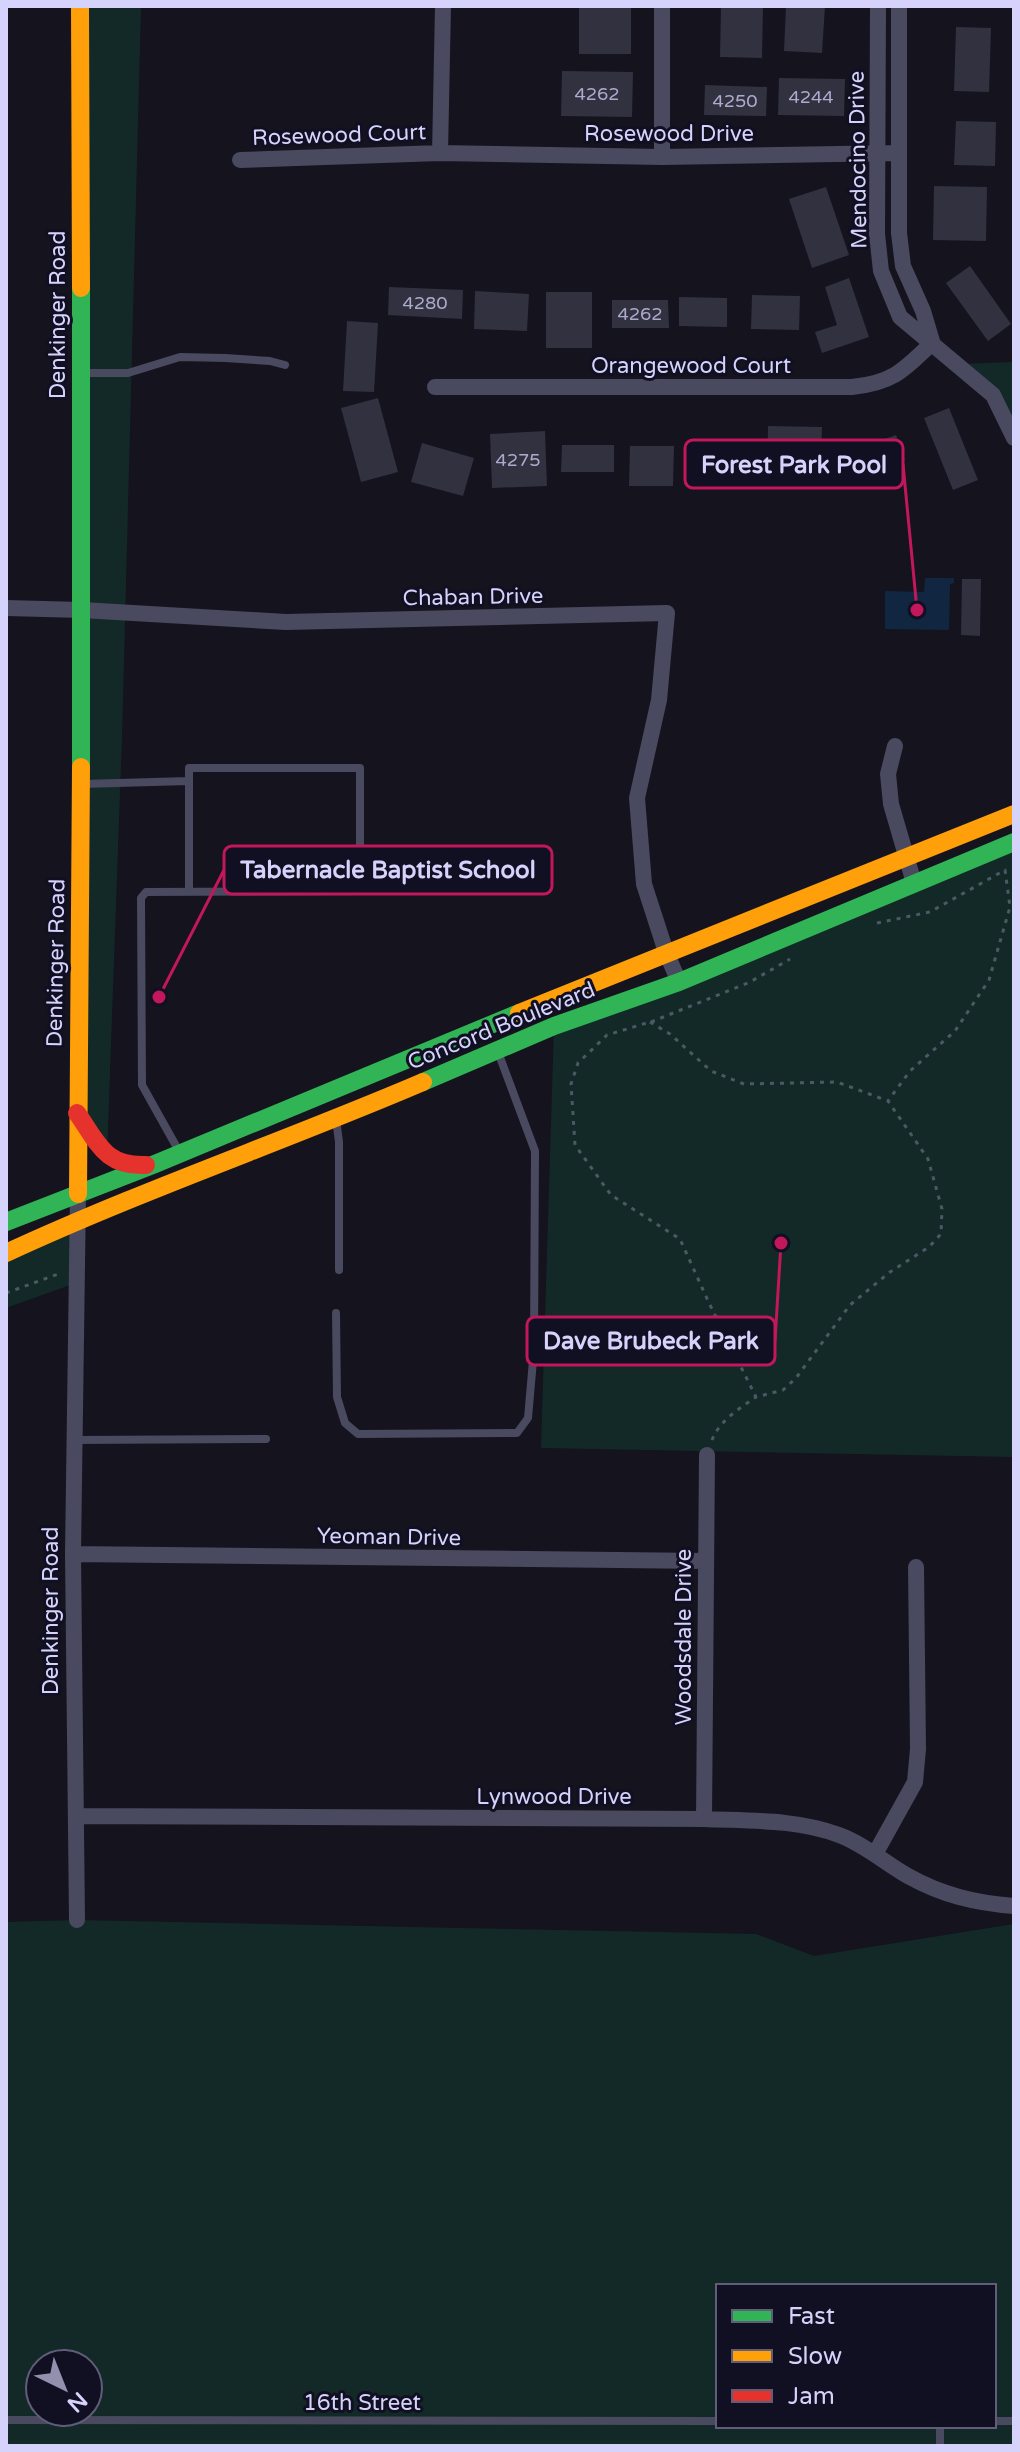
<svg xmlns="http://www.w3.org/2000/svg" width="1020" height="2452" viewBox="0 0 1020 2452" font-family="'Varela Round',sans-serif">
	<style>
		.green { fill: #132928; fill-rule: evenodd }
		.water { fill: #112741 }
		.building { fill: #323140 }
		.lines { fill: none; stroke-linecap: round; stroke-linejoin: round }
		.path { stroke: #4a5a65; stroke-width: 3; stroke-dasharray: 4 6; stroke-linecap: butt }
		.lane { stroke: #49495f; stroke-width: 8 }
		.street { stroke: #49495f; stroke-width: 16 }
		.fast { stroke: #30b455; stroke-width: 18 }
		.slow { stroke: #ff9f0a; stroke-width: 18 }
		.jam { stroke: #e5322d; stroke-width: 18 }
		.labels { text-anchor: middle; stroke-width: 6; stroke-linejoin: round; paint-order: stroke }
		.number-label { font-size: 18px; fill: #acaacd }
		.street-label { font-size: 22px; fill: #d5d3fc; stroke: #110f22 }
		.leader { fill: none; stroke: #c2185b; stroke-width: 3 }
		.callout-dot { fill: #c2185b; stroke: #110f22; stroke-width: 3 }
		.callout { fill: #110f22; stroke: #c2185b; stroke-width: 3 }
		.callout-label { font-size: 24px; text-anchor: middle; font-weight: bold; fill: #d5d3fc }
	</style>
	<rect width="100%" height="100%" fill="#14131e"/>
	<path class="green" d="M80 6H141L122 737 107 1155 77 1113Z
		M1014 362V438L997 402 958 364Z
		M1014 842V1457L541 1448 554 1026Z
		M78 1220 76 1283 6 1308V1253Z
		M77 1920 756 1934 814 1956 1014 1924V2446H6V1922ZM718 2286H994V2426H718ZM40 2364H88V2412H40Z"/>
	<path class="water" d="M925 578H954V583L950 584 949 630 885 629V591L924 592Z"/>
	<path class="building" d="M579 6H631V54H579Z
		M721 6H763L762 58 720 57Z
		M786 6H825L822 53 784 51Z
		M956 27 991 28 989 92 954 91Z
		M562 71 633 72 632 117 561 116Z
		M779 78 845 79 844 116 778 115Z
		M705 85 767 87 766 116 704 115Z
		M956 121 996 122 995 166 954 165Z
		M934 186 987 187 986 241 933 240Z
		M826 187 849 255 812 268 789 199Z
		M970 266 1011 324 988 341 946 283Z
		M849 278 869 337 822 353 815 332 837 325 825 287Z
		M389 287 463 290 462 319 388 315Z
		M475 291 529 294 527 331 474 329Z
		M546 292H592V348H546Z
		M752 295 800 296 799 330 751 329Z
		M679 297 727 298V327L679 326Z
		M612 300H668L669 328H612Z
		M347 321 378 323 374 392 343 391Z
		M378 398 398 472 361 482 341 408Z
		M949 408 978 480 953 490 924 418Z
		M768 426 822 427 820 486 767 484Z
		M545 431 547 486 492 488 490 434Z
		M896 435 905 460 843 483 834 457Z
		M422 443 474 458 463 496 411 482Z
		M562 445H614V472H561Z
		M630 446H674L673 486H629Z
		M962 579H981L980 636 961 635Z"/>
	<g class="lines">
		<path class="path" d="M877 923 930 912 1005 870 1010 907 989 980 955 1031 910 1071 888 1101
			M650 1022 670 1034 711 1071 744 1084 837 1082 888 1101 928 1159 942 1209 941 1234 929 1247 890 1272 850 1305 796 1378 783 1390 756 1397 709 1303 680 1239 611 1195 575 1145 571 1084 578 1063 607 1035Z
			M651 1022 750 982 790 959
			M6 1293 61 1273
			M712 1440C719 1421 740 1408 756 1397"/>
		<path class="lane" d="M82 373H128L180 357 225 358 270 361 285 365
			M82 784 189 781
			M336 1119 339 1142V1270
			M180 1153 142 1085 141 898 146 892 360 891V768H189V891
			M336 1313 337 1397 345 1423 358 1434 517 1433 528 1418 534 1349 535 1151 498 1052
			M75 1440 266 1439
			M6 2420 718 2421
			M994 2421H1014
			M940 2426V2446"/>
		<path class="street" d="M878 6 877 234 881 271 900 317 993 395 1014 438
			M899 6V233L903 266 923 311 932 341
			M440 153 443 6
			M662 157V6
			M240 160 440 153 662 157 898 153
			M435 387H852C893 383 904 370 932 343
			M6 608 82 610 286 622 667 613 659 700 637 798 644 884 666 952 679 982
			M895 746 888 774 891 804 914 883
			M73 1554 706 1561
			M76 1816 704 1819C750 1821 796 1819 839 1835 864 1844 885 1863 908 1876 942 1895 975 1903 1014 1906
			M704 1819 707 1455
			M875 1854 915 1782 918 1749 916 1567
			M77 1920 73 1554 78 1194"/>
		<path class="fast" d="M81 767V288
			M423 1082 554 1026 679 982 1014 842
			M6 1222 155 1164 519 1013"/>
		<path class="slow" d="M80 6 81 288
			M519 1013 1014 814
			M78 1194 81 767
			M6 1253C142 1190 285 1141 423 1082"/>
		<path class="jam" d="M77 1113C98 1143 105 1167 146 1165"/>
	</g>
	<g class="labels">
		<g class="number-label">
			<text x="597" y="100">4262</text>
			<text x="811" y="103">4244</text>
			<text x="735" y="107">4250</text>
			<text x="425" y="309">4280</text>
			<text x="640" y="320">4262</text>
			<text x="518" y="466">4275</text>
		</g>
		<g class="street-label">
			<text x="669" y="141">Rosewood Drive</text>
			<text transform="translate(339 134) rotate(-2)" y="8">Rosewood Court</text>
			<text transform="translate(857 160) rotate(-91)" y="8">Mendocino Drive</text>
			<text transform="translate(57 315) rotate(-90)" y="8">Denkinger Road</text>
			<text x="691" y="373">Orangewood Court</text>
			<text transform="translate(473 596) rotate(-1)" y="8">Chaban Drive</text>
			<text transform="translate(55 963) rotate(-89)" y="8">Denkinger Road</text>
			<text transform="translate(501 1025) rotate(-22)" y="8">Concord Boulevard</text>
			<text transform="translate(389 1536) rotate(1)" y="8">Yeoman Drive</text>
			<text transform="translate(50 1611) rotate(-90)" y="8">Denkinger Road</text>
			<text transform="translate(683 1637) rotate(-90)" y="8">Woodsdale Drive</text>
			<text x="554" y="1804">Lynwood Drive</text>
			<text x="362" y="2410">16th Street</text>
		</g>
	</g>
	<path class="leader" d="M917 610L903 464M159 997L224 870M781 1243L775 1341"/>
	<g class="callout-dot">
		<circle cx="917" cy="610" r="8"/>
		<circle cx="159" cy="997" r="8"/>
		<circle cx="781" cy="1243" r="8"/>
	</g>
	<g class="callout">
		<rect x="685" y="440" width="218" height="48" rx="8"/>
		<rect x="224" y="846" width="328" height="48" rx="8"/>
		<rect x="527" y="1317" width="248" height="48" rx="8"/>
	</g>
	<g class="callout-label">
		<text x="794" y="473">Forest Park Pool</text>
		<text x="388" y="878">Tabernacle Baptist School</text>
		<text x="651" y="1349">Dave Brubeck Park</text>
	</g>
	<rect width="1020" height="2452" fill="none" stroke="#d5d3fc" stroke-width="16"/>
	<rect x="716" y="2284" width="280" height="144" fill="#110f22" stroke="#5f5d79" stroke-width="2"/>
	<rect x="732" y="2310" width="40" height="12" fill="#30b455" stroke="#5f5d79" stroke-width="2"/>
	<text x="788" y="2324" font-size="24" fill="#d5d3fc">Fast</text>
	<rect x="732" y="2350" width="40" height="12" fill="#ff9f0a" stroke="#5f5d79" stroke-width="2"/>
	<text x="788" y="2364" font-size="24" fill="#d5d3fc">Slow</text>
	<rect x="732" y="2390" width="40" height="12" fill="#e5322d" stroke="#5f5d79" stroke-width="2"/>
	<text x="788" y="2404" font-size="24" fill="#d5d3fc">Jam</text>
	<g transform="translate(64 2388) rotate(137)"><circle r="38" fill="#110f22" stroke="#5f5d79" stroke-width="2"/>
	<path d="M0-6L14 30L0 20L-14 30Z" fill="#9190ae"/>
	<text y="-12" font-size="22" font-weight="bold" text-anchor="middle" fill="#d5d3fc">N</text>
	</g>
</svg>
